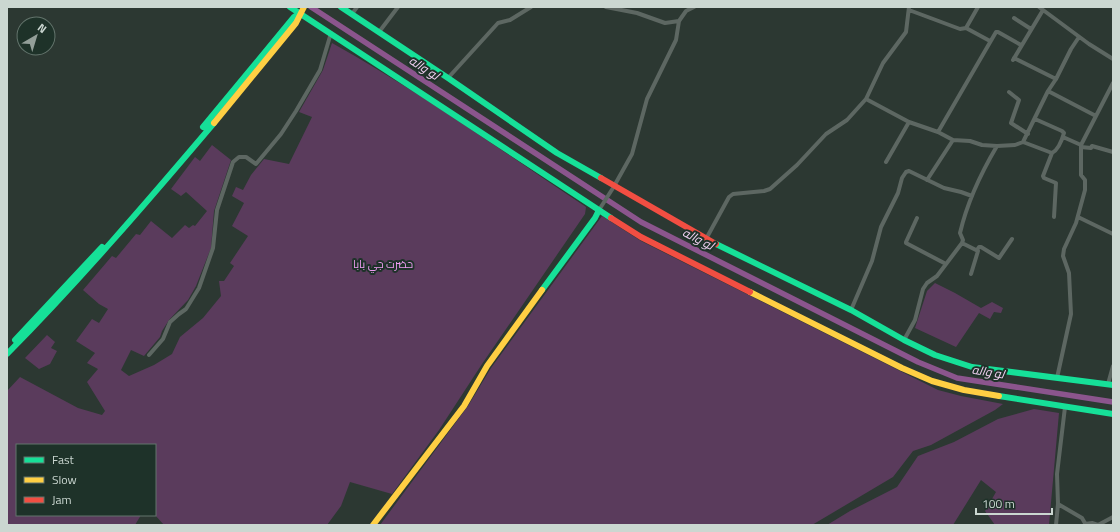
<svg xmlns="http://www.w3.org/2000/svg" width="1120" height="532" viewBox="0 0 1120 532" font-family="'Titillium Web',Cairo,sans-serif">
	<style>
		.green { fill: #5a3b5c }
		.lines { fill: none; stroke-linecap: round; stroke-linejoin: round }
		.canal { stroke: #8b558d; stroke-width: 5.5 }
		.street { stroke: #5d6762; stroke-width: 4 }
		.fast { stroke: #16e098; stroke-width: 6 }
		.slow { stroke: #ffcf43; stroke-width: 6 }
		.jam { stroke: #f24e42; stroke-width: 6 }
		.labels { text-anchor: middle; stroke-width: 4; stroke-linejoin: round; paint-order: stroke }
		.park-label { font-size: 11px; fill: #ef9cf2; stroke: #1e3229 }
		.water-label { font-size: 12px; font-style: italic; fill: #f5d3f5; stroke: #1e3229 }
	</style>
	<rect width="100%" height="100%" fill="#2c3832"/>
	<path class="green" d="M332 43C420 92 502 151 586 207L585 214 482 364 439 430 392 494 350 482 341 506 327 525H164L155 515V445H17V515H141L135 525H7V391L20 377 78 408 102 415 105 411 87 382 98 369 87 363 95 353 76 341 92 319 99 323 108 309 99 304 83 290 112 256 116 258 136 234 140 235 151 221 172 238 185 225 189 228 193 225 195 226 207 211 186 192 181 196 171 189 195 157 200 161 212 145 231 160 214 211 211 248 196 286 188 300 169 320 162 331 160 337 144 356 131 350 121 370 129 376 154 365 172 354 180 337 203 318 221 296 219 281H224L234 266 230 263 248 236 232 226 244 203 232 196 236 187 243 190 251 175 264 159 289 164 312 117 299 112 323 70Z
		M602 216 641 241 938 390 961 396 1003 404 995 410 931 445 913 451 893 477 812 525H380L468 406 491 368Z
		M935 283 955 293 981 308 992 302 1003 308 1001 313 994 312 990 319 979 313 956 347 915 328 927 291Z
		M47 335 55 342 51 348 57 351 50 364 39 369 25 358Z
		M1034 409 1059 413 1049 525H995L985 511 996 492 981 480 953 525H827L850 511 897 487 918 456 954 442 998 419Z"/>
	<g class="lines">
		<path class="canal" d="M311 7 641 222 918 362 957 378 1113 402"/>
		<path class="street" d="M606 7 637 13 665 23 679 21
			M1039 7 1089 44 1113 59
			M909 10 960 29 966 28 990 41
			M352 14 357 7
			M1014 18 1031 29
			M966 28 978 7
			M379 32 398 7
			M1014 58 1056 79
			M1013 60 1043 10
			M448 78 498 23 510 20 531 7
			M1048 91 1096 116
			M1009 92 1019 100 1011 123 1028 134
			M866 99 909 122
			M938 132 996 32H998L1021 45
			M1063 137 1081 145
			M1023 142 1052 153C1058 150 1062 140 1064 133L1062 131 1035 119
			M1081 147 1091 148 1092 146 1113 152
			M1052 153 1043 176 1044 178 1056 183 1054 217
			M886 162 909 122 938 132 953 140 970 141 982 145 997 146 1015 145 1023 142 1048 91 1056 79 1071 49 1079 37
			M927 180 953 140
			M599 210 613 188 632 154 647 99 676 40 679 21 686 11 694 7
			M1078 217 1113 234
			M917 218 906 242V243L946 264
			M706 239 729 197 733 194 764 191 770 189 797 165 826 134 847 120 866 99 883 63 906 32 909 7
			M962 243 978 251 971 274
			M977 250 979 247H981L999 258 1012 239
			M851 310 872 261 881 227 898 193 902 178 906 172 909 171 944 188 961 192 972 196
			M904 340 915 320 923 289 927 283 937 276 962 243 963 240 960 233C967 203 981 173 997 146
			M149 355 163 339 170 322 179 314 186 309 199 288 213 248 217 210 233 162 239 157H246L256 164 281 134 296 111 320 70 331 33
			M1057 378 1071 314 1069 273 1063 256 1064 249 1076 223 1085 190V180L1081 175V145L1113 83
			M1108 384 1113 366
			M1058 504 1082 518 1086 525
			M1085 524 1092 523 1098 525 1113 517
			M1056 525 1058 504 1057 474 1065 407"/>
		<path class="fast" d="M290 7 611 218
			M341 7 448 78 557 153 601 178
			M203 127 294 17 300 13
			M716 244 851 310 904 340 935 355 972 367 1113 385
			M542 290 595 218 599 210
			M15 340 102 247
			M7 354C80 280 147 202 214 123
			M999 396 1113 414"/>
		<path class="slow" d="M214 123 296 23 304 7
			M750 292 902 368 932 381 964 390 999 396
			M373 525 464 406 487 366 542 290"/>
		<path class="jam" d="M601 178 716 244
			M611 218 641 237 750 292"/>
	</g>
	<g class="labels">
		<g class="park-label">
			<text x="383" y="268">حضرت جي بابا</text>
		</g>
		<g class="water-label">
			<text transform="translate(424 68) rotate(33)" y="4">لو واله</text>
			<text transform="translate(698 239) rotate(27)" y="4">لو واله</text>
			<text transform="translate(988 372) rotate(9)" y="4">لو واله</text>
		</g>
	</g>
	<rect width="1120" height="532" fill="none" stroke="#cbd7d1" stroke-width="16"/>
	<rect x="16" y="444" width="140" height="72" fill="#1e3229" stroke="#63746c"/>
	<rect x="24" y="457" width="20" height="6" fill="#16e098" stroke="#63746c"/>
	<text x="52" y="464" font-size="12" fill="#cbd7d1">Fast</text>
	<rect x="24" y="477" width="20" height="6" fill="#ffcf43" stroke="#63746c"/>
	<text x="52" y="484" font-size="12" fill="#cbd7d1">Slow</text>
	<rect x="24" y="497" width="20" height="6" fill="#f24e42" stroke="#63746c"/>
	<text x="52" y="504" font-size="12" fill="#cbd7d1">Jam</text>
	<g transform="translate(36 36) rotate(38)"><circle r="19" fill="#1e3229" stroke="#63746c"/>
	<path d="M0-3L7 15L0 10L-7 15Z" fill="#939f99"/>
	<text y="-6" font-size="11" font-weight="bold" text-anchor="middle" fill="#cbd7d1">N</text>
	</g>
	<path d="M976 508v6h76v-6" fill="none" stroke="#cbd7d1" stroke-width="2"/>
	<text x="982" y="508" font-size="12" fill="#cbd7d1" stroke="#1e3229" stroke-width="3" paint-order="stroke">100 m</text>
</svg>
